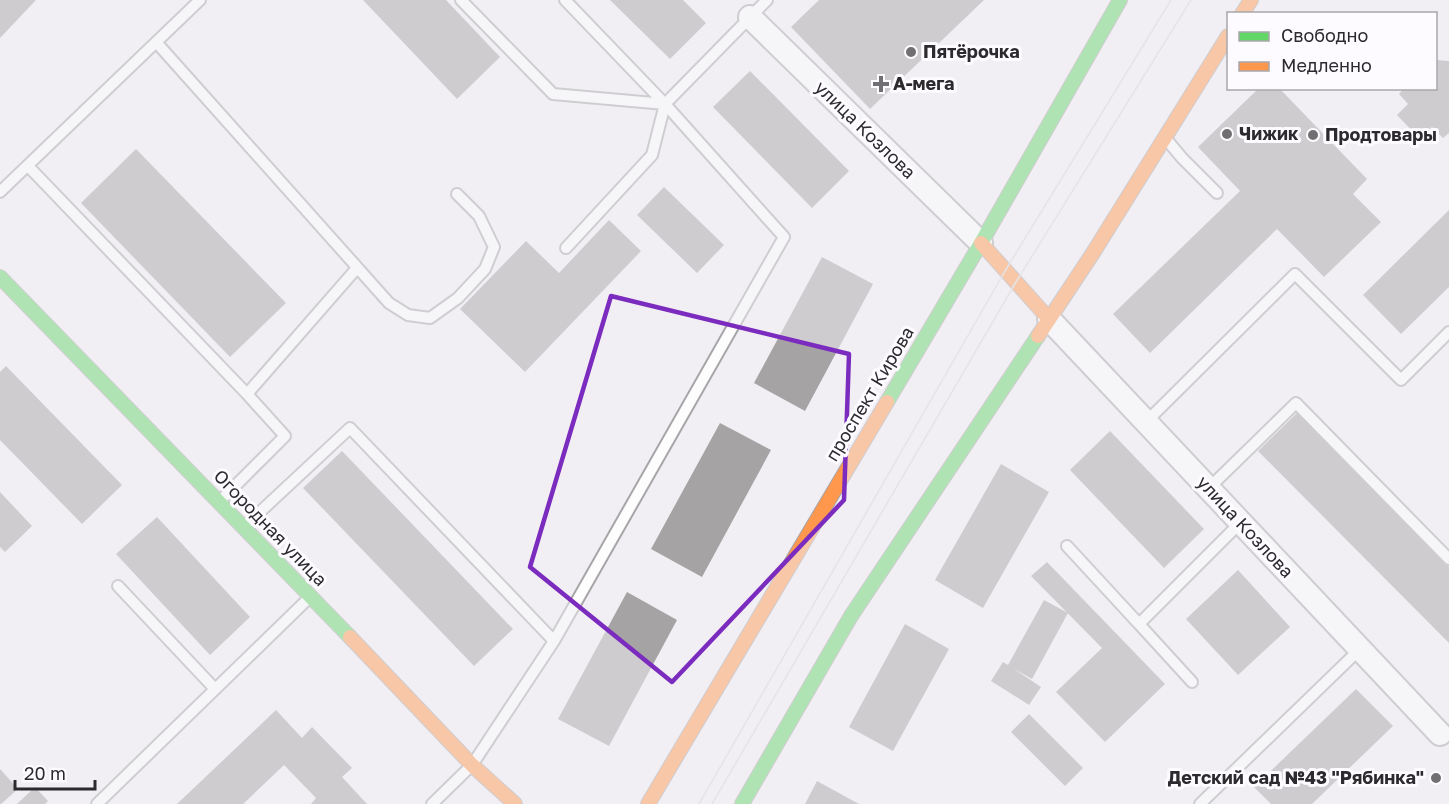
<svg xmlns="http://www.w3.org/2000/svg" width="1449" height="804" viewBox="0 0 1449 804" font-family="'Golos Text',sans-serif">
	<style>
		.building { fill: #a5a3a3 }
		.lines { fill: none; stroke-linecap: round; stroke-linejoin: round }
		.lane-casing { stroke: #a7a5a8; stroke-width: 14 }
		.street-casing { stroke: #a7a5a8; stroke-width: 26 }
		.fast-casing { stroke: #a7a5a8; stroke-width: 16 }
		.slow-casing { stroke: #a7a5a8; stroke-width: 16 }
		.lane { stroke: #fdfdfd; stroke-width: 10 }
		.street { stroke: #fdfdfd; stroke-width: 22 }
		.fast { stroke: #63d668; stroke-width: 14 }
		.slow { stroke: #ff974d; stroke-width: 14 }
		.tram { stroke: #d7d6d7; stroke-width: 1.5 }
		.marked { fill: none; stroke: #7b2cbf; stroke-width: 4.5; stroke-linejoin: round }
		.poi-dot { fill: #716f72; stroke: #fdfbff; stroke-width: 2 }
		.labels { text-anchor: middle; stroke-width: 6; stroke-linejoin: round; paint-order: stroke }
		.poi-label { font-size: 18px; font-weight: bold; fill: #2c2a2d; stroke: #fdfbff; text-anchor: start }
		.street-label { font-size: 18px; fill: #2c2a2d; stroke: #fdfbff }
	</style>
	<rect width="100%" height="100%" fill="#f1eff3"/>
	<path class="building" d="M0 0H36L0 38Z
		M363 0H446L500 57 457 99Z
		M610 0H683L706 23 670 59Z
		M819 0H984L870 109 791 27Z
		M1436 60 1449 61V133L1443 138 1432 127 1420 139 1397 115 1408 104 1399 94 1404 88H1436Z
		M750 71 849 171 812 208 713 107Z
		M1259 88H1279L1367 179 1353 194 1381 222 1324 277 1277 229 1150 353 1113 314 1240 191 1198 147Z
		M136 149 286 303 230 357 81 203Z
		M664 187 724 245 697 273 637 215Z
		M1449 210V287L1401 334 1363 295Z
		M609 220 641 251 525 372 460 309 526 241 559 273Z
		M822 257 873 284 805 411 754 383Z
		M6 366 122 485 82 524 0 440V372Z
		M1297 413 1449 567V643L1258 451Z
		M720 423 771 450 702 577 651 549Z
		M1110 431 1204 529 1164 568 1070 470Z
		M342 451 513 629 474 666 303 488Z
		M1001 464 1049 492 983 608 935 580Z
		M0 492 32 526 5 552 0 547Z
		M157 517 250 617 210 655 116 554Z
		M1047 562 1165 684 1105 742 1056 692 1102 648 1031 576Z
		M1238 570 1290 627 1238 675 1186 619Z
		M627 592 677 620 609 746 558 719Z
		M1044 600 1068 613 1032 679 1014 669 1041 687 1029 705 991 681 1003 662 1008 665Z
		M905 624 949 649 893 751 849 727Z
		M1356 689 1393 726 1312 804H1271L1254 787Z
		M276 710 302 738 312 727 352 768 342 777 367 804H311L316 798 284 765 243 804H177Z
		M1029 714 1083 768 1065 786 1011 732Z
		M0 769 18 789 1 804H0Z
		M817 781 859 804H805Z
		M35 787 48 801 45 804H17Z"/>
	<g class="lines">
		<defs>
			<path id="lane" d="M461 0 553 94 665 104
				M156 42 389 303 408 315 430 318 458 298 485 269 494 247 479 216 457 194
				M1167 140 1182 158 1217 193
				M28 166 247 394
				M0 192 200 0
				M566 248 652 155 665 104 767 0
				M1146 422 1295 274 1401 380 1449 332
				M1209 488 1296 403 1449 559
				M222 499 285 436 247 394 357 268
				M247 524 350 428 554 641 784 237 665 104 565 0
				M1067 546 1139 624 1241 522
				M118 586 215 689
				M1139 624 1192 682
				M97 804 310 597
				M432 804 472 765 554 641
				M1200 804 1360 649"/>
			<path id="street" d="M750 17 981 243
				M1049 319 1440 734"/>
			<path id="fast" d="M0 277 350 637
				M887 402 981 243 1120 0
				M742 804 851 616 1038 336"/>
			<path id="slow" d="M1242 14 1251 0
				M981 243 1049 319
				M1038 336 1093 253 1228 36
				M350 637 472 765 515 804
				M648 804 887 402"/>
		</defs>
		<use href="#lane" class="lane-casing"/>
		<use href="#street" class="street-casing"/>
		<use href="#fast" class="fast-casing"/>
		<use href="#slow" class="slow-casing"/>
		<use href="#lane" class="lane"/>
		<use href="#street" class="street"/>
		<use href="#fast" class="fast"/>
		<use href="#slow" class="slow"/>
		<path class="tram" d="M699 804 1005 271 1171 0
			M712 804 1016 282 1191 0"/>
	</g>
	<path d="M0 0H1449V804H0ZM611 296 849 354 844 500 672 682 530 567Z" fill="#f1eff3" fill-opacity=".55" fill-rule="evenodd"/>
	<path class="marked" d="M611 296 849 354 844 500 672 682 530 567Z"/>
	<g class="poi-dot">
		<circle cx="911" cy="52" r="6"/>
		<path d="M878 75h6v6h6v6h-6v6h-6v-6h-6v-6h6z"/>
		<circle cx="1227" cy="134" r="6"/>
		<circle cx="1313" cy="135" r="6"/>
		<circle cx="1436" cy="778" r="6"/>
	</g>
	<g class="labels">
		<g class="poi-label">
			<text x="923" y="58">Пятёрочка</text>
			<text x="893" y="90">А-мега</text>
			<text x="1239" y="140">Чижик</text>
			<text x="1325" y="141">Продтовары</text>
			<text x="1424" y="784" text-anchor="end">Детский сад №43 "Рябинка"</text>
		</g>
		<g class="street-label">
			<text transform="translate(865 130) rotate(44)" y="6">улица Козлова</text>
			<text transform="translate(870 394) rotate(-59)" y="6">проспект Кирова</text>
			<text transform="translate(1245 527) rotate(47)" y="6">улица Козлова</text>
			<text transform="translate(270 528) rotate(46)" y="6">Огородная улица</text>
		</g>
	</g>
	<rect x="1227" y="12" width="210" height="78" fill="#fdfbff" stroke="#a9a7ab" stroke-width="1.5"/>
	<rect x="1239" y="32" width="30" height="9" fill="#63d668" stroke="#a9a7ab" stroke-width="1.5"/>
	<text x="1281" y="42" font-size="18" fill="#2c2a2d">Свободно</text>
	<rect x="1239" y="62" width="30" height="9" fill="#ff974d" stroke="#a9a7ab" stroke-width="1.5"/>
	<text x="1281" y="72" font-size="18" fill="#2c2a2d">Медленно</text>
	<path d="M15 780v9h80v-9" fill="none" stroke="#2c2a2d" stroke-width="3"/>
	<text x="24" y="780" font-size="18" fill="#2c2a2d" stroke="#fdfbff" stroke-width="4.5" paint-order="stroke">20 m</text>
</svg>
